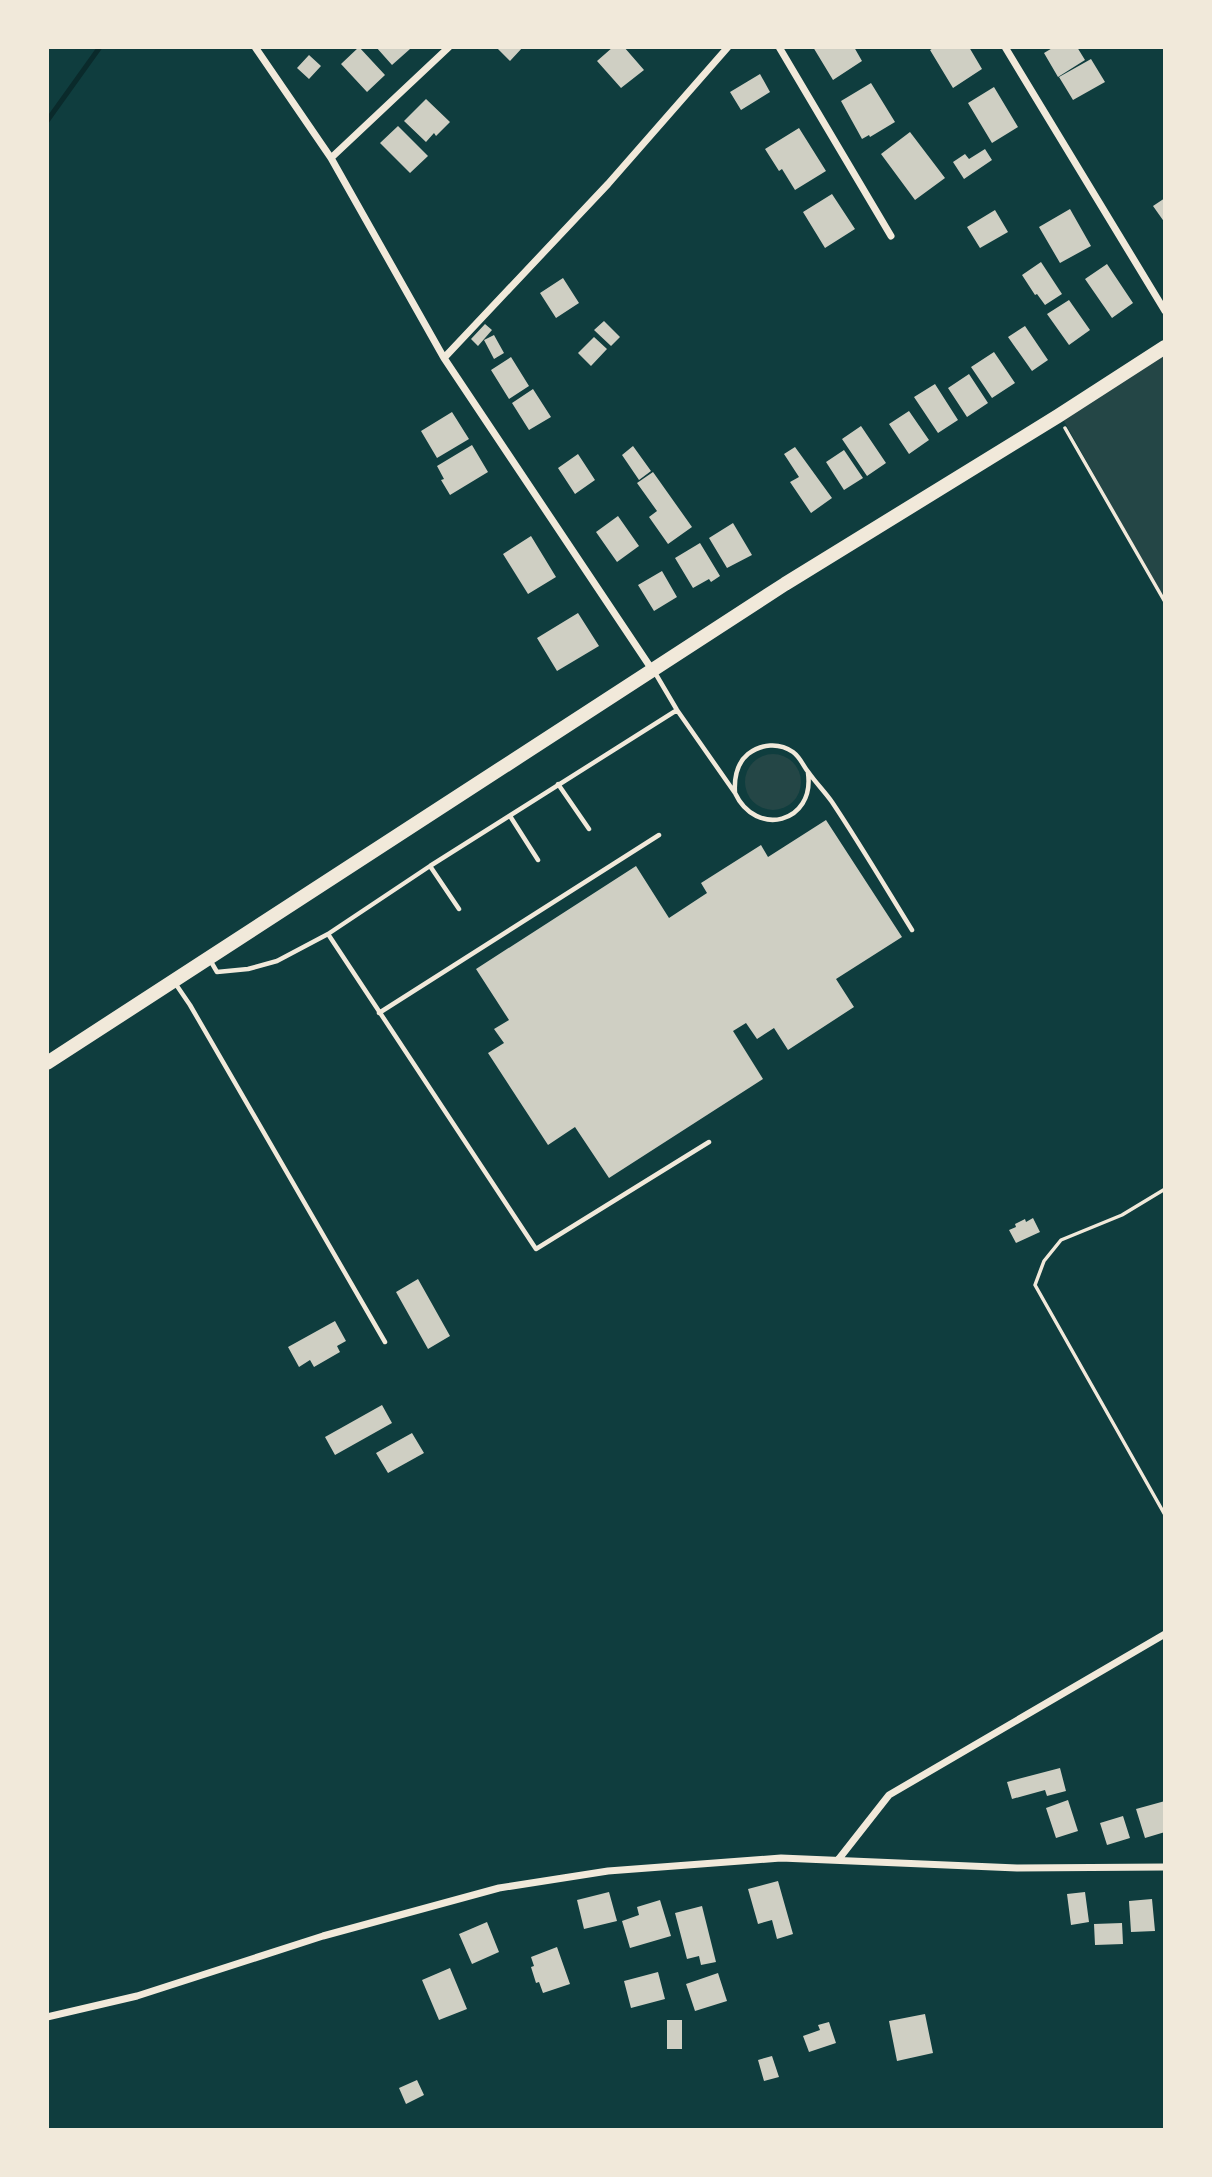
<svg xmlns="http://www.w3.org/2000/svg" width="1212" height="2177" viewBox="0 0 1212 2177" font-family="'IBM Plex Sans',sans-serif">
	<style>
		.green { fill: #244646 }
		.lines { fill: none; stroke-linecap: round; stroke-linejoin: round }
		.stream { stroke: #0a2a2b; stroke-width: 5 }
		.building { fill: #cfcfc3 }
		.path { stroke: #f1e9da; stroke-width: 3.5 }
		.service { stroke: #f1e9da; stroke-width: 4.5 }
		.minor { stroke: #f1e9da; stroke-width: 7 }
		.primary { stroke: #f1e9da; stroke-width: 14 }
	</style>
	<rect width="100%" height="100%" fill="#0f3d3e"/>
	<path class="green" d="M1165 343V601L1059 412Z
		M745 782a28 28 0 1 1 56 0a28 28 0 1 1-56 0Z"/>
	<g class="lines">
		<path class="stream" d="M47 121 100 47"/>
	</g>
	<path class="building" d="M359 47 385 75 367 92 341 64Z
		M376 47H409L410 49 392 65Z
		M496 47H523L510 61Z
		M613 47H624L644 70 621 88 597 61Z
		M813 47H854L862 61 833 80Z
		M935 47H969L982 69 953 88 930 50Z
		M1054 47H1077L1085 60 1058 77 1044 53Z
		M309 55 321 66 309 79 297 68Z
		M1091 59 1105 82 1073 100 1059 77Z
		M760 74 770 92 741 110 730 92Z
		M871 83 895 122 870 137 869 135 862 139 841 101Z
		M994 87 1018 127 992 143 968 103Z
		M426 99 450 122 436 136 434 133 426 142 404 121Z
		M398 126 428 156 410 173 380 143Z
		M799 128 826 171 795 190 782 169 779 171 765 149Z
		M910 132 945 178 915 200 881 154Z
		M985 149 992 160 964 179 953 162 965 154 969 159Z
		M832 194 855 229 825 248 803 212Z
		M1165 198V223L1153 206Z
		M1070 209 1091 246 1060 263 1039 227Z
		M995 210 1008 232 980 248 967 227Z
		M1041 262 1062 294 1045 305 1037 294 1035 295 1022 275Z
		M1107 264 1133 303 1112 318 1085 279Z
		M563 278 579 303 556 318 540 293Z
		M1069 300 1090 330 1069 345 1047 314Z
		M604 321 620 337 611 346 594 330Z
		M485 324 492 330 478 346 471 339Z
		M1025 326 1048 360 1032 371 1008 337Z
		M494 335 504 353 494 359 484 340Z
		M594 337 607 349 591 366 578 353Z
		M994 352 1015 383 992 398 971 367Z
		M511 357 529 386 509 399 491 370Z
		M969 374 988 403 967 417 948 388Z
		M935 384 958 420 938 433 914 397Z
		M533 389 551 417 529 430 512 403Z
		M909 411 929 440 909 454 889 424Z
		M452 412 469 439 437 458 421 431Z
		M861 426 886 463 867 476 842 439Z
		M472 445 488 472 450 495 441 480 444 479 437 466Z
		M633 446 651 471 639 480 622 455Z
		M795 447 832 498 811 513 790 482 799 477 784 454Z
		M844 450 863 478 844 490 826 462Z
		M578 454 595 480 575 494 558 468Z
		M653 472 692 527 668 544 649 517 657 511 637 483Z
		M618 516 639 546 617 562 596 532Z
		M733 523 752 555 727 568 709 538Z
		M531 536 556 577 528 594 503 554Z
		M700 543 720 576 711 582 709 579 693 588 675 558Z
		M662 571 677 597 654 611 638 585Z
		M578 613 599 646 557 671 537 638Z
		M826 820 902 937 836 979 854 1007 788 1050 774 1028 757 1039 746 1023 733 1031 763 1079 609 1178 575 1127 548 1145 488 1053 504 1043 494 1029 509 1020 476 969 636 866 669 918 707 893 701 883 761 845 768 857Z
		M1033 1218 1040 1232 1016 1243 1009 1230 1016 1227 1015 1224 1025 1219 1026 1222Z
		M418 1279 450 1336 428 1349 396 1292Z
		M335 1321 346 1341 337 1346 340 1352 314 1367 310 1360 299 1367 288 1347Z
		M382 1405 392 1423 335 1455 325 1437Z
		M412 1433 424 1453 388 1473 376 1453Z
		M1060 1768 1066 1791 1047 1796 1045 1790 1012 1799 1007 1782Z
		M1068 1800 1078 1831 1056 1838 1046 1808Z
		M1165 1801V1832L1145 1838 1136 1809Z
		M1123 1816 1130 1838 1107 1845 1100 1823Z
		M778 1881 793 1934 777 1939 772 1920 758 1924 748 1889Z
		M609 1892 617 1921 584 1929 577 1900Z
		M1085 1892 1089 1922 1071 1925 1067 1894Z
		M1152 1899 1155 1931 1131 1932 1129 1901Z
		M660 1900 671 1936 630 1948 622 1921 639 1915 637 1907Z
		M702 1906 716 1962 701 1965 699 1956 687 1959 675 1913Z
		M487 1922 499 1952 472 1964 459 1934Z
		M1122 1923 1123 1944 1095 1945 1094 1924Z
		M557 1947 570 1984 543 1993 539 1982 536 1983 531 1967 534 1966 531 1957Z
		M450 1968 467 2009 439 2020 422 1980Z
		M658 1972 665 1999 631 2008 624 1981Z
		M718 1973 727 2001 695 2011 686 1984Z
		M925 2014 933 2053 897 2061 889 2021Z
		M667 2020H682V2049H667Z
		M829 2022 836 2043 809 2052 803 2036 820 2030 818 2025Z
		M772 2056 779 2077 764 2081 758 2060Z
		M417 2080 424 2095 406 2104 399 2088Z"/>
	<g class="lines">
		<path class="path" d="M1065 428 1165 602
			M1165 1189 1122 1215 1061 1240 1044 1261 1035 1285 1165 1515"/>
		<path class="service" d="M654 671 677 710 735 793C756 838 815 823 808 773
			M558 784 589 829
			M735 793C734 778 736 764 748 754 761 744 779 742 793 752 801 758 803 766 809 773 816 783 825 792 832 802 860 844 886 888 912 930
			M510 816 538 860
			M430 866 459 909
			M328 934 536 1249 709 1142
			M210 960 217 972 248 969 277 961 328 934 430 866 677 710
			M175 983 190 1005 385 1342
			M379 1013 659 835"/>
		<path class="minor" d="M255 47 331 158 444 358 653 671
			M779 47 891 236
			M1005 47 1165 311
			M331 158 449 47
			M444 358 608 184 728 47
			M838 1860 889 1795 1165 1634
			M47 2017 137 1996 323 1936 499 1888 608 1871 781 1858 1017 1868 1165 1867"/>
		<path class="primary" d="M47 1063 785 584 1058 416 1165 347"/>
	</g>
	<rect width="1212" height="2177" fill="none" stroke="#f1e9da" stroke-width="98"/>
</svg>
